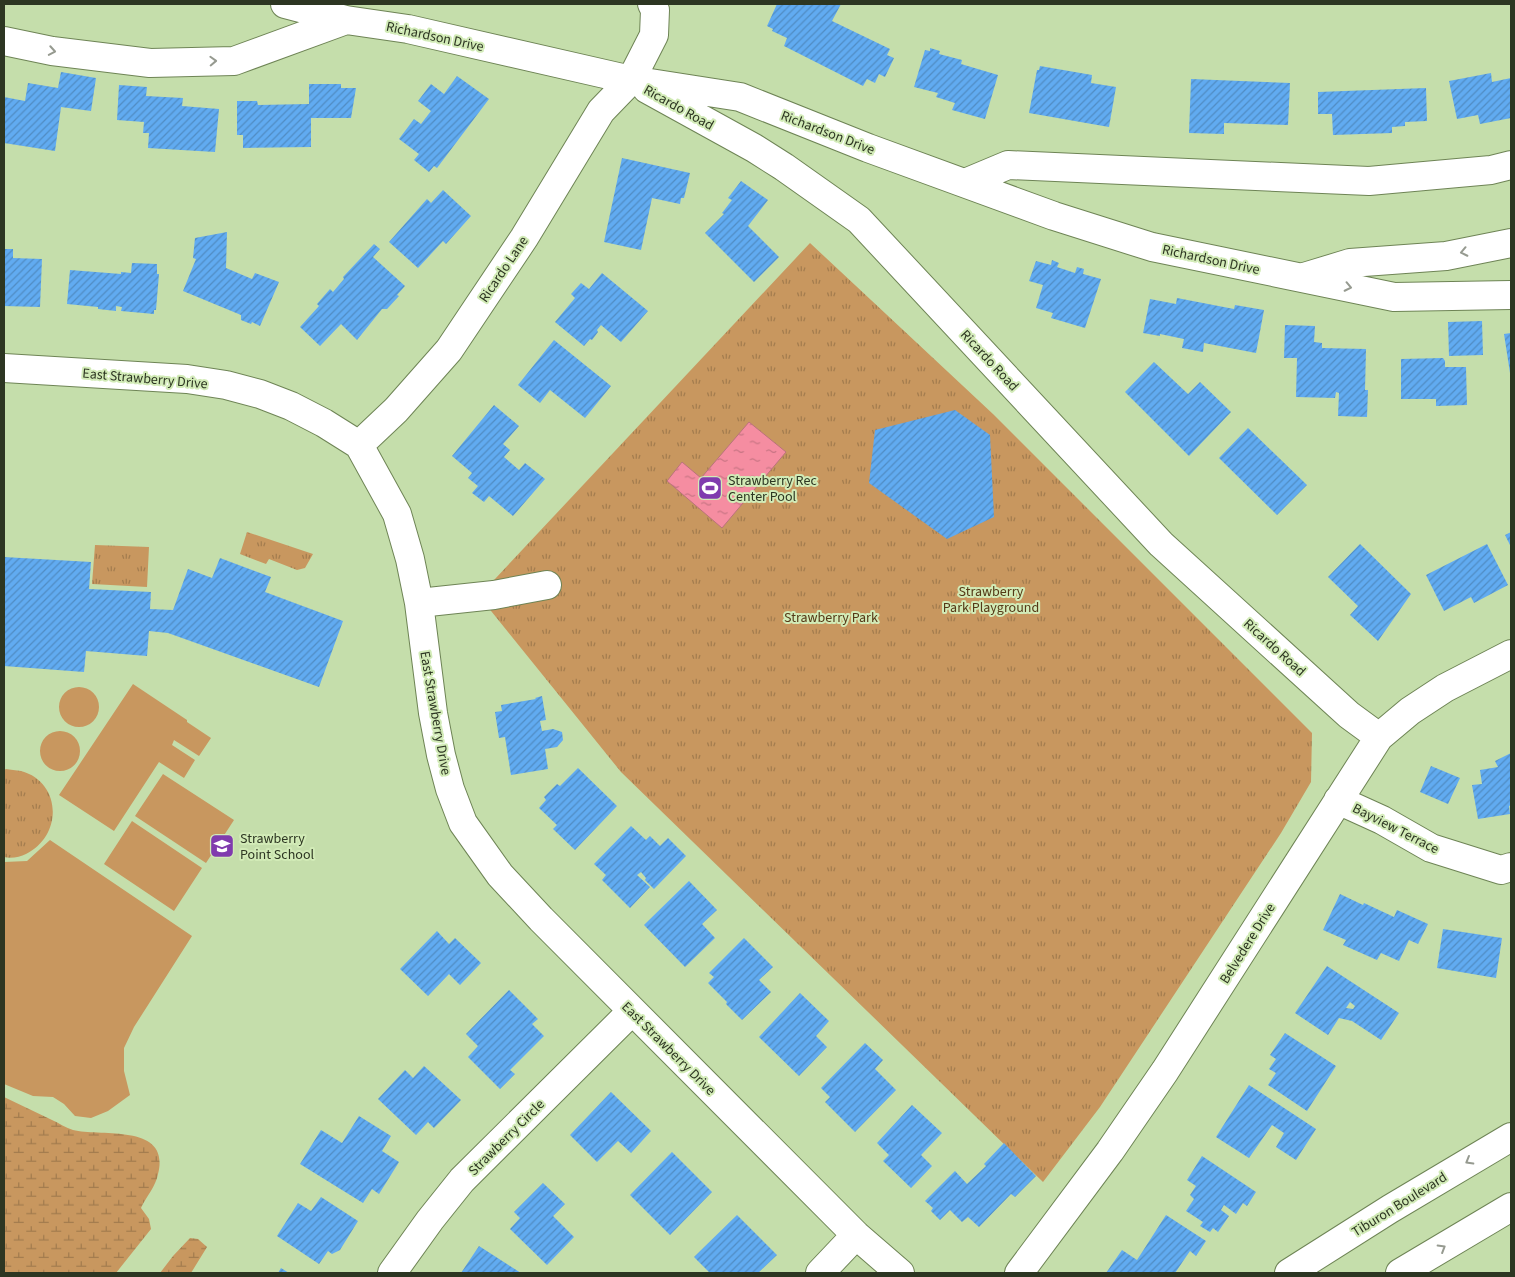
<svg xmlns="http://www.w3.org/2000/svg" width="1515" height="1277" viewBox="0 0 1515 1277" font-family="'Source Sans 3',sans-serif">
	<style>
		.grass { fill: #c8975f }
		.wetland { fill: url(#wetland-marsh) }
		.park { fill: url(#park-tufts) }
		.water { fill: url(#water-ripples); stroke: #b9737b }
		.building { fill: url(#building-hatch); fill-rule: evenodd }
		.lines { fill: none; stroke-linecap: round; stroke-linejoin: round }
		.minor-casing { stroke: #6e8455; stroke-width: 30 }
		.major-casing { stroke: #6e8455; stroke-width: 30 }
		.minor { stroke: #fff; stroke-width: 28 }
		.major { stroke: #fff; stroke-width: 28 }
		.oneway { stroke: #969a90 }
		.labels { text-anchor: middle; stroke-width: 4; stroke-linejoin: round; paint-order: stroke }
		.street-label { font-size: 14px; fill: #2d3622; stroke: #d2ebb7 }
		.poi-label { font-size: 14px; fill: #2d3622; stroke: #d2ebb7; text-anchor: start }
		.park-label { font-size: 14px; fill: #543816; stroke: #d2ebb7 }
	</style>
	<defs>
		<pattern id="wetland-marsh" width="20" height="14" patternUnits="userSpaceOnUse" patternTransform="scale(1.25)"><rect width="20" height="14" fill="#c8975f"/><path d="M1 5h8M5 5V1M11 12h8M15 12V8" fill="none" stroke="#a37c4e"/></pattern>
		<pattern id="park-tufts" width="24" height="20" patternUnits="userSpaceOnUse" patternTransform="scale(1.25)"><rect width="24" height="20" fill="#c8975f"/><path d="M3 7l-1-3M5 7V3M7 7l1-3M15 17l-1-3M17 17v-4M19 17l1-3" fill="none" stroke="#a37c4e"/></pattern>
		<pattern id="water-ripples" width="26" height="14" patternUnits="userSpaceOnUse" patternTransform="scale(1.25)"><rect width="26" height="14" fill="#f58da1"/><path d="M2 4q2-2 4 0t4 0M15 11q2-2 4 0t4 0" fill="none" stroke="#c77483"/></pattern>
		<pattern id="building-hatch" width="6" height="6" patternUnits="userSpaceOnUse" patternTransform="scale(1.25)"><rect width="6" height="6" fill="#61abf1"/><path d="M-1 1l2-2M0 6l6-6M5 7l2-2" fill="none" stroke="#508cc3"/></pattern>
	</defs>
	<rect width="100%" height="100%" fill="#c5deab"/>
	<path class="grass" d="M133 684 187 720V722L211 738 199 756 174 740 172 745 195 760 184 778 159 762 114 831 59 795Z
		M59 707a20 20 0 1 1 40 0a20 20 0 1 1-40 0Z
		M40 751a20 20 0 1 1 40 0a20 20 0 1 1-40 0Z
		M163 774 234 820 206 863 135 816Z
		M132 821 202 868 174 911 104 864Z
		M50 840 192 936 134 1027 124 1048V1071L130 1095 108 1111 91 1118 75 1116 64 1104 53 1097 33 1096 4 1084V862L27 861Z"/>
	<path class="wetland" d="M4 1097C20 1105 36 1112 52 1120 59 1123 66 1128 73 1130 102 1137 171 1123 158 1174 156 1186 146 1197 141 1208L149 1219 151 1229 116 1273H4Z
		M190 1238 198 1239 207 1247 191 1273H160L173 1256Z"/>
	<path class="park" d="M810 243 993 414 1312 733 1311 782 1281 833 1100 1107 1043 1182 621 772 479 596Z
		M247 532 313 554 305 568 297 570 269 559 266 564 240 554Z
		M95 545 149 547 147 587 92 584Z
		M6 769C10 770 16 770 21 771 62 782 63 836 26 854 20 857 11 859 4 857V770Z"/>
	<path class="water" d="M749 422 786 452 722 528 667 481 682 462 701 478Z"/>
	<path class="building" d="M777 4H841L832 21 890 49 887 55 894 58 885 77 879 74 875 83 867 79 863 86 784 46 787 38 772 31 773 29 767 26Z
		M930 48 940 51 939 54 962 60 961 64 998 75 985 119 952 110 955 103 936 97 938 93 914 87 925 50 930 51Z
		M1040 66 1092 75 1091 83 1116 87 1109 127 1029 113 1037 70H1039Z
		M61 72 96 78 91 111 61 107 55 151 4 143V97L25 101 28 83 58 88Z
		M1491 73 1492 82 1511 78V118L1480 124 1478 115 1457 119 1449 81Z
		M457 76 489 99 437 168 434 166 429 172 414 160 419 154 399 139 414 119 421 124 431 111 418 101 431 84 444 94Z
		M1191 79 1290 83 1288 125 1224 123V134L1189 133Z
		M309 84H341V88H356L351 118H311V147L243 148V135H237V101H257L258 105 309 104Z
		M119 85 147 87 146 96 183 98 182 106 219 109 215 152 148 148 149 133H143L144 122 117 120Z
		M1426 88 1427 121 1405 122V126L1392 127V133L1333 135 1332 114H1318V92Z
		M622 158 690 173 684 198H681L680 204 652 198 641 250 604 242Z
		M741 181 768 200 748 226 779 257 754 282 705 233 724 214 722 213 732 200 728 198Z
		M443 190 471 216 446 244 443 241 418 268 389 242 427 199 431 203Z
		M227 232 226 268 252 279 255 273 279 282 260 326 252 322 251 324 241 320V315L183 291 196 259 193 258 195 238Z
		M374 244 380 249 373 257 405 286 397 295 399 296 387 309H382L357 340 341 324 320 346 300 327 319 306 317 304 330 289 333 292 344 279 343 277Z
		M4 249H13V258L42 259 40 307 4 306Z
		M1052 260 1059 263 1057 267 1075 273 1077 267 1084 269 1083 274 1101 279 1085 328 1051 318 1053 313 1036 308 1043 285 1029 281 1036 261 1051 265Z
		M132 263 157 264V274H159L156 310H154V314L121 311 122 307 116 306V311L98 309V307L67 304 70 270 121 274V272L131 273Z
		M602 273 648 311 621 342 601 325 597 330 598 332 592 340 590 339 584 346 555 322 575 298 571 294 581 283 589 289Z
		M1177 298 1234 309 1235 305 1264 310 1256 353 1204 343 1203 352 1182 348 1184 339 1160 334V336L1143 333 1150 299 1176 304Z
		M1482 321 1483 355 1449 356 1448 322Z
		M1285 325 1315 326 1314 342 1322 343V348L1366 349 1365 390H1368L1367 417 1338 416 1339 393 1336 392 1335 398 1296 397 1297 358H1284Z
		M1511 333V373H1510L1504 334Z
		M554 340 611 386 585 418 550 390 540 403 518 385Z
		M1443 358 1445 361V367H1466L1467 405 1436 406V399H1401V359Z
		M1154 362 1188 394 1200 382 1231 412 1189 456 1125 392Z
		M494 405 519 426 503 444 510 450 504 457 519 470 525 463 545 479 513 516 489 496 484 502 472 493 478 486 468 478 472 473 452 456Z
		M955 410 990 435 994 517 947 539 869 483 875 430Z
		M1248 428 1307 485 1277 515 1219 458Z
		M1511 532V547L1505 535Z
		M1360 544 1411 594 1378 641 1350 615 1358 606 1328 577Z
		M1487 544 1508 585 1474 603 1471 597 1444 611 1426 575Z
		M4 557 91 562 89 589 151 592 150 609 173 610 188 569 212 578 220 558 271 577 265 592 343 621 319 687 168 633 149 631 147 656 86 651 84 672 4 666Z
		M542 696 546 720 540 721 542 731 553 729 562 732 563 740 557 747 545 749 548 769 511 775 505 737 499 738 495 712 502 711 501 705 536 699 535 698Z
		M1511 753V805L1509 806 1510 814 1478 819 1472 785 1482 784 1480 770 1498 767 1495 761Z
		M1431 766 1460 778 1448 804 1420 792Z
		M578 768 617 806 575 850 553 829 557 825 539 808 546 800 544 797 557 784 560 786Z
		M631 826 646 840 650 836 660 846 668 838 686 856 654 889 645 880 646 878 641 872 637 875 650 887 630 908 602 880 606 875 594 864Z
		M689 881 717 910 702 924 715 938 685 967 644 925Z
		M1340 894 1363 905 1364 903 1394 917 1397 910 1428 924 1418 944 1409 940 1399 961 1381 953 1377 960 1343 945 1346 940 1323 930Z
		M1443 929 1502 938 1496 978 1437 968Z
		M437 931 449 944 455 938 481 963 460 985 449 974 428 996 400 969Z
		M744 938 773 967 759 980 771 992 742 1020 726 1004 727 1002 708 983 714 977 709 973Z
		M1327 966 1399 1013 1381 1040 1352 1021 1339 1018 1328 1035 1295 1013ZM1350 1002 1355 1006 1353 1009 1346 1008Z
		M509 990 538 1019 532 1024 544 1036 510 1070 515 1074 500 1089 468 1057 478 1046 466 1034Z
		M800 993 829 1021 816 1036 827 1047 799 1076 759 1037Z
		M1285 1033 1336 1066 1307 1111 1268 1085 1276 1073 1269 1069 1276 1059 1270 1055Z
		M865 1043 883 1060 875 1069 896 1090 855 1132 825 1102 830 1097 821 1088Z
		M424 1066 461 1100 434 1128 428 1122 416 1135 378 1099 405 1070 413 1078Z
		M1249 1085 1316 1129 1296 1160 1276 1147 1284 1133 1272 1125 1249 1158 1216 1137Z
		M611 1092 651 1131 631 1153 618 1141 597 1162 570 1135Z
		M912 1105 942 1133 921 1155 932 1166 911 1188 883 1161 889 1155 877 1143Z
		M359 1116 391 1136 382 1151 399 1162 379 1194 372 1189 363 1203 300 1164 321 1130 342 1143Z
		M1004 1143 1036 1176 1015 1197 1011 1194 979 1227 968 1217 962 1222 950 1210 940 1220 931 1211 933 1208 925 1201 955 1171 967 1184 986 1166 984 1164Z
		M672 1152 712 1192 670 1235 630 1195Z
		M1202 1156 1256 1192 1247 1206 1243 1203 1236 1214 1224 1205 1221 1210 1229 1216 1218 1232 1213 1228 1210 1232 1200 1226 1203 1222 1186 1211 1194 1199 1190 1195 1196 1186 1187 1180Z
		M543 1183 565 1204 553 1216 574 1237 547 1265 510 1229 520 1218 514 1212Z
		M321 1197 358 1221 340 1250 332 1254 328 1251 319 1264 277 1236 298 1203 311 1211Z
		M737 1215 777 1255 758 1273H710L694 1257Z
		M1166 1215 1206 1241 1196 1256 1190 1251 1175 1273H1106L1122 1250 1137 1260Z
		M479 1246 521 1273H461Z
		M281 1268 289 1273H278Z"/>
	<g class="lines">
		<defs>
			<path id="minor" d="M285 4 346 20 408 29 631 80 740 97 868 148 1054 216 1152 247 1394 297 1511 295
				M4 41 52 51 150 63 234 61 346 20
				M647 89 754 148 784 167 859 220 1161 544 1349 715 1379 737
				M965 183 1008 165 1369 181 1491 170 1511 165
				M1304 277 1350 263 1446 256 1511 243
				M4 368 187 379 226 385 260 394 291 406 324 423 359 445 397 514 410 559 419 603 433 713 441 755 450 789 463 823 500 875 541 919 856 1235 900 1273
				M359 445 396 410 449 350 524 238 601 111 631 80 654 35 655 10 652 4
				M419 603 494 595 547 585
				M1338 800 1382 820 1431 848 1501 870 1511 867
				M392 1273 430 1220 462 1180 632 1011
				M820 1273 856 1235
				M1019 1273 1110 1151 1165 1071 1379 737 1410 711 1445 688 1511 654"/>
			<path id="major" d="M1289 1273 1390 1209 1511 1137
				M1400 1273 1511 1207"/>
		</defs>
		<use href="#minor" class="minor-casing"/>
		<use href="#major" class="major-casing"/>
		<use href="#minor" class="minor"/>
		<use href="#major" class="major"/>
	</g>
	<defs><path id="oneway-chevron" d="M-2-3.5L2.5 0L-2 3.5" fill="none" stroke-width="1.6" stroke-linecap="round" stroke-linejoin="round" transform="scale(1.25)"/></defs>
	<g class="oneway">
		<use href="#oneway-chevron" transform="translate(52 51) rotate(10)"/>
		<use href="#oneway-chevron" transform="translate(213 61) rotate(-2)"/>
		<use href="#oneway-chevron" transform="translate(1464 252) rotate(168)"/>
		<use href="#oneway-chevron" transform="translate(1348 287) rotate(12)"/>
		<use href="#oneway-chevron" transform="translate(1469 1161) rotate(150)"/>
		<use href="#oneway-chevron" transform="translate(1442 1248) rotate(-31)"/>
	</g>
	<defs>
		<symbol id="stadium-square" viewBox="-11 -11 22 22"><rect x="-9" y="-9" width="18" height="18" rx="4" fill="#803bae" stroke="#d2ebb7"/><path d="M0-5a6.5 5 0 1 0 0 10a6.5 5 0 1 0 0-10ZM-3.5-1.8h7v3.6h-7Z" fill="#fff"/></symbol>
		<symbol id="school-square" viewBox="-11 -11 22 22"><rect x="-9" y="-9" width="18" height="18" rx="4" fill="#803bae" stroke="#d2ebb7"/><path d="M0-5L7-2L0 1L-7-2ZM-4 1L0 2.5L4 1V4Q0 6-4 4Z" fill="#fff"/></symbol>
	</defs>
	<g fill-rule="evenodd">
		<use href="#stadium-square" x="696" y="474" width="28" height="28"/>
		<use href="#school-square" x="208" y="832" width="28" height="28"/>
	</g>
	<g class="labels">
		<g class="street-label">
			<text transform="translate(435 36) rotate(12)" y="5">Richardson Drive</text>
			<text transform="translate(679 107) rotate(29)" y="5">Ricardo Road</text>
			<text transform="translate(828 132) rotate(21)" y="5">Richardson Drive</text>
			<text transform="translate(1211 259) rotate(12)" y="5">Richardson Drive</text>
			<text transform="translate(503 269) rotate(-56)" y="5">Ricardo Lane</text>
			<text transform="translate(990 360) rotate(47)" y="5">Ricardo Road</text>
			<text transform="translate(145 378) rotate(5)" y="5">East Strawberry Drive</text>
			<text transform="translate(1275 647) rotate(42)" y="5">Ricardo Road</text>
			<text transform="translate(436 713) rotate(80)" y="5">East Strawberry Drive</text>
			<text transform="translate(1396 828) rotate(27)" y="5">Bayview Terrace</text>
			<text transform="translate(1247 943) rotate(-58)" y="5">Belvedere Drive</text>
			<text transform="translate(669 1048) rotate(45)" y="5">East Strawberry Drive</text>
			<text transform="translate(506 1137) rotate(-45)" y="5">Strawberry Circle</text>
			<text transform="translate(1399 1204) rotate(-32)" y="5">Tiburon Boulevard</text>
		</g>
		<g class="poi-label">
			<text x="728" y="485">Strawberry Rec<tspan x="728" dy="16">Center Pool</tspan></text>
			<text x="240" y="843">Strawberry<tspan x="240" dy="16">Point School</tspan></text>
		</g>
		<g class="park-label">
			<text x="991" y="596">Strawberry<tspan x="991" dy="16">Park Playground</tspan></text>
			<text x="831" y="622">Strawberry Park</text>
		</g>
	</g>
	<rect width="1515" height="1277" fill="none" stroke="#2d3622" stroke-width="10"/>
</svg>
